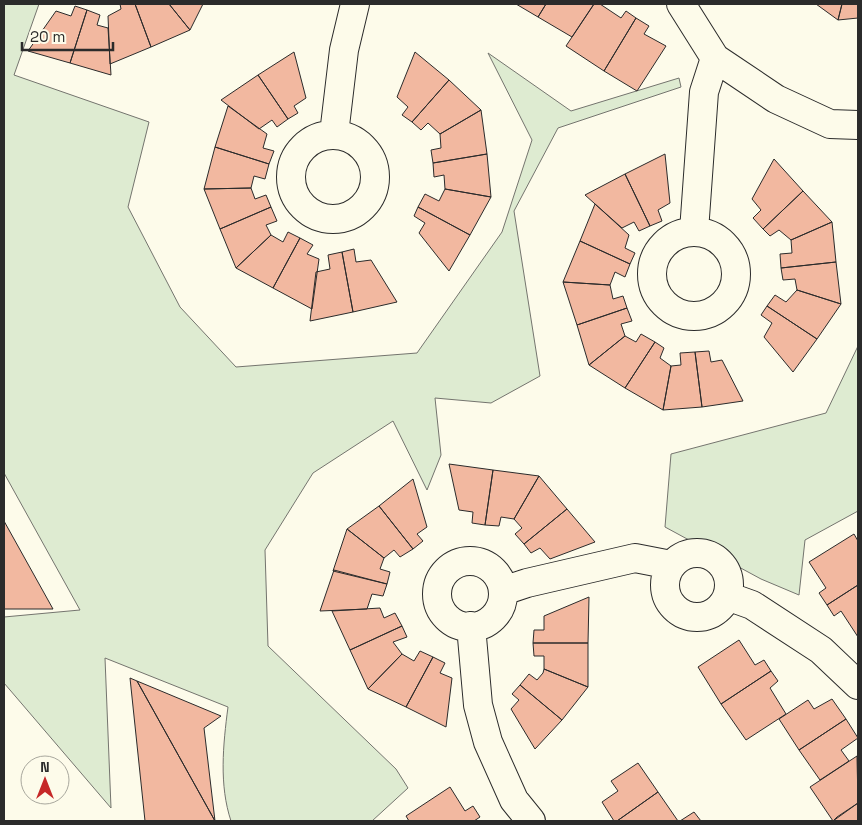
<svg xmlns="http://www.w3.org/2000/svg" width="862" height="825" viewBox="0 0 862 825" font-family="'Space Grotesk',sans-serif">
	<style>
		.green { fill: #deebd1; stroke: #74746e }
		.building { fill: #f2b8a0; stroke: #2b2b2b }
		.lines { fill: none; stroke-linecap: round; stroke-linejoin: round }
		.street-casing { stroke: #2b2b2b; stroke-width: 30 }
		.street { stroke: #fdfbea; stroke-width: 28 }
	</style>
	<rect width="100%" height="100%" fill="#fdfbea"/>
	<path class="green" d="M4 4H39L14 75 149 122 128 207 180 307 236 367 417 353 502 232 532 140 488 53 571 111 679 78 681 87 558 128 514 211 540 376 491 403 435 398 441 455 427 490 393 421 313 473 265 550 268 646 396 769 408 788 372 821H231C219 785 223 745 228 707L105 658 111 808 4 683V617L80 610 4 473Z
		M858 346V511L805 540 799 595 761 579 665 527 671 454 826 413Z"/>
	<path class="building" d="M120 4H135L151 47 110 64 108 16 121 9Z
		M135 4H169L190 30 151 47Z
		M169 4H203L190 30Z
		M516 4H546L538 17Z
		M546 4H594L572 37 538 17Z
		M594 4H600L621 18 626 11 636 18 604 71 566 46Z
		M816 4H842L838 20Z
		M842 4H858V18L838 20Z
		M75 6 87 10 70 63 28 51 56 11 71 16Z
		M87 10 100 15 97 25 108 28 111 75 70 63Z
		M636 18 649 26 644 34 666 46 637 91 604 71Z
		M294 52 306 98 294 106 298 113 288 119 258 75Z
		M415 52 449 80 412 122 402 115 408 107 397 97Z
		M258 75 288 119 277 127 272 120 259 129 221 100Z
		M449 80 481 110 440 134 428 123 421 130 412 122Z
		M228 106 267 134 263 148 274 151 269 164 215 147Z
		M481 110 487 154 433 163 431 150 441 148 440 134Z
		M215 147 269 164 265 179 254 176 251 188 204 189Z
		M487 154 491 197 445 189 444 175 434 177 433 163Z
		M665 154 670 203 658 210 662 221 650 226 625 174Z
		M774 159 803 191 763 229 753 218 761 210 752 199Z
		M625 174 650 226 639 231 634 222 622 228 585 195Z
		M251 188 255 199 266 195 271 207 220 229 204 189Z
		M445 189 491 197 470 235 418 207 425 194 439 201Z
		M803 191 832 222 791 240 779 230 770 236 763 229Z
		M595 204 629 235 625 248 635 253 630 264 580 241Z
		M271 207 277 221 266 225 271 235 236 268 220 229Z
		M418 207 470 235 449 271 419 233 425 223 414 216Z
		M832 222 836 262 781 268 780 254 792 253 791 240Z
		M288 232 300 238 273 288 236 268 271 235 283 242Z
		M300 238 313 245 307 254 319 259 312 309 273 288Z
		M580 241 630 264 625 277 615 272 610 285 563 282Z
		M354 249 356 262 371 260 397 302 353 312 342 252Z
		M342 252 353 312 310 321 316 272 330 269 328 255Z
		M836 262 841 304 797 290 795 279 783 280 781 268Z
		M563 282 610 285 613 299 623 296 627 308 577 325Z
		M797 290 841 304 817 339 767 306 775 295 786 302Z
		M767 306 817 339 793 372 764 337 772 323 761 315Z
		M627 308 632 321 621 324 625 336 589 365 577 325Z
		M641 334 655 342 625 388 589 365 625 336 636 342Z
		M655 342 664 348 660 358 671 366 663 410 625 388Z
		M709 351 711 362 722 360 743 401 702 407 695 352Z
		M695 352 702 407 663 410 671 366 681 365 680 353Z
		M449 464 493 470 485 525 472 523 473 512 459 510Z
		M493 470 539 476 514 519 501 517 499 526 485 525Z
		M539 476 567 509 524 544 515 534 522 528 514 519Z
		M413 479 427 527 417 534 423 541 413 549 379 506Z
		M379 506 413 549 400 557 394 550 384 558 347 529Z
		M567 509 595 542 550 559 540 548 531 553 524 544Z
		M4 521 53 609H4Z
		M347 529 384 558 380 569 390 572 387 584 333 571Z
		M854 534 858 541V585L827 605 819 593 826 588 809 562Z
		M334 570 387 584 383 596 372 594 367 609 320 611Z
		M858 585V637L841 611 834 616 827 605Z
		M589 597 588 643H533L534 630H544V616Z
		M380 608 384 618 395 613 402 626 350 650 332 611Z
		M402 626 407 637 393 642 402 654 368 689 350 650Z
		M739 640 755 665 764 660 771 671 721 704 698 667Z
		M533 643H588V687L544 669V656H534Z
		M420 651 433 657 406 707 368 689 402 654 414 661Z
		M433 657 445 663 440 673 452 678 446 727 406 707Z
		M544 669 588 687 562 720 520 685 529 674 537 680 543 673Z
		M771 671 778 681 770 688 786 714 746 740 721 704Z
		M130 678 137 681 215 821H145Z
		M137 681 221 716 204 728 215 821Z
		M520 685 562 720 535 749 511 709 519 700 512 694Z
		M832 699 846 719 799 750 779 719 808 700 814 709Z
		M846 719 858 738 841 750 849 761 820 780 799 750Z
		M857 756 858 803 833 821 810 787Z
		M638 763 658 792 617 821H614L602 802 618 791 611 781Z
		M450 787 465 811 473 806 480 817 474 821H409L406 816Z
		M658 792 678 821H617Z
		M858 803V821H833L837 817Z
		M694 812 701 821H680Z"/>
	<g class="lines">
		<defs>
			<path id="street" d="M681 4 715 58 776 99 830 124 858 125
				M334 134 344 50 355 4
				M291 177a42 42 0 1 1 84 0a42 42 0 1 1-84 0Z
				M694 231 704 92 715 58
				M652 274a42 42 0 1 1 84 0a42 42 0 1 1-84 0Z
				M665 585a32 32 0 1 1 64 0a32 32 0 1 1-64 0Z
				M437 594a33 33 0 1 1 66 0a33 33 0 1 1-66 0Z
				M503 591 527 583 635 558 671 565
				M727 596 752 605 821 650 858 685
				M471 626 478 705 488 742 514 800 531 821"/>
		</defs>
		<use href="#street" class="street-casing"/>
		<use href="#street" class="street"/>
	</g>
	<rect width="862" height="825" fill="none" stroke="#2b2b2b" stroke-width="10"/>
	<g transform="translate(45 780)"><circle r="24" fill="#fdfbea" stroke="#a9a89e"/>
	<path d="M0-4L9 19L0 12L-9 19Z" fill="#c62828"/>
	<text y="-8" font-size="14" font-weight="bold" text-anchor="middle" fill="#2b2b2b">N</text>
	</g>
	<path d="M22 42v8h91v-8" fill="none" stroke="#2b2b2b" stroke-width="2.5"/>
	<text x="30" y="42" font-size="15" fill="#2b2b2b" stroke="#fdfbea" stroke-width="4" paint-order="stroke">20 m</text>
</svg>
